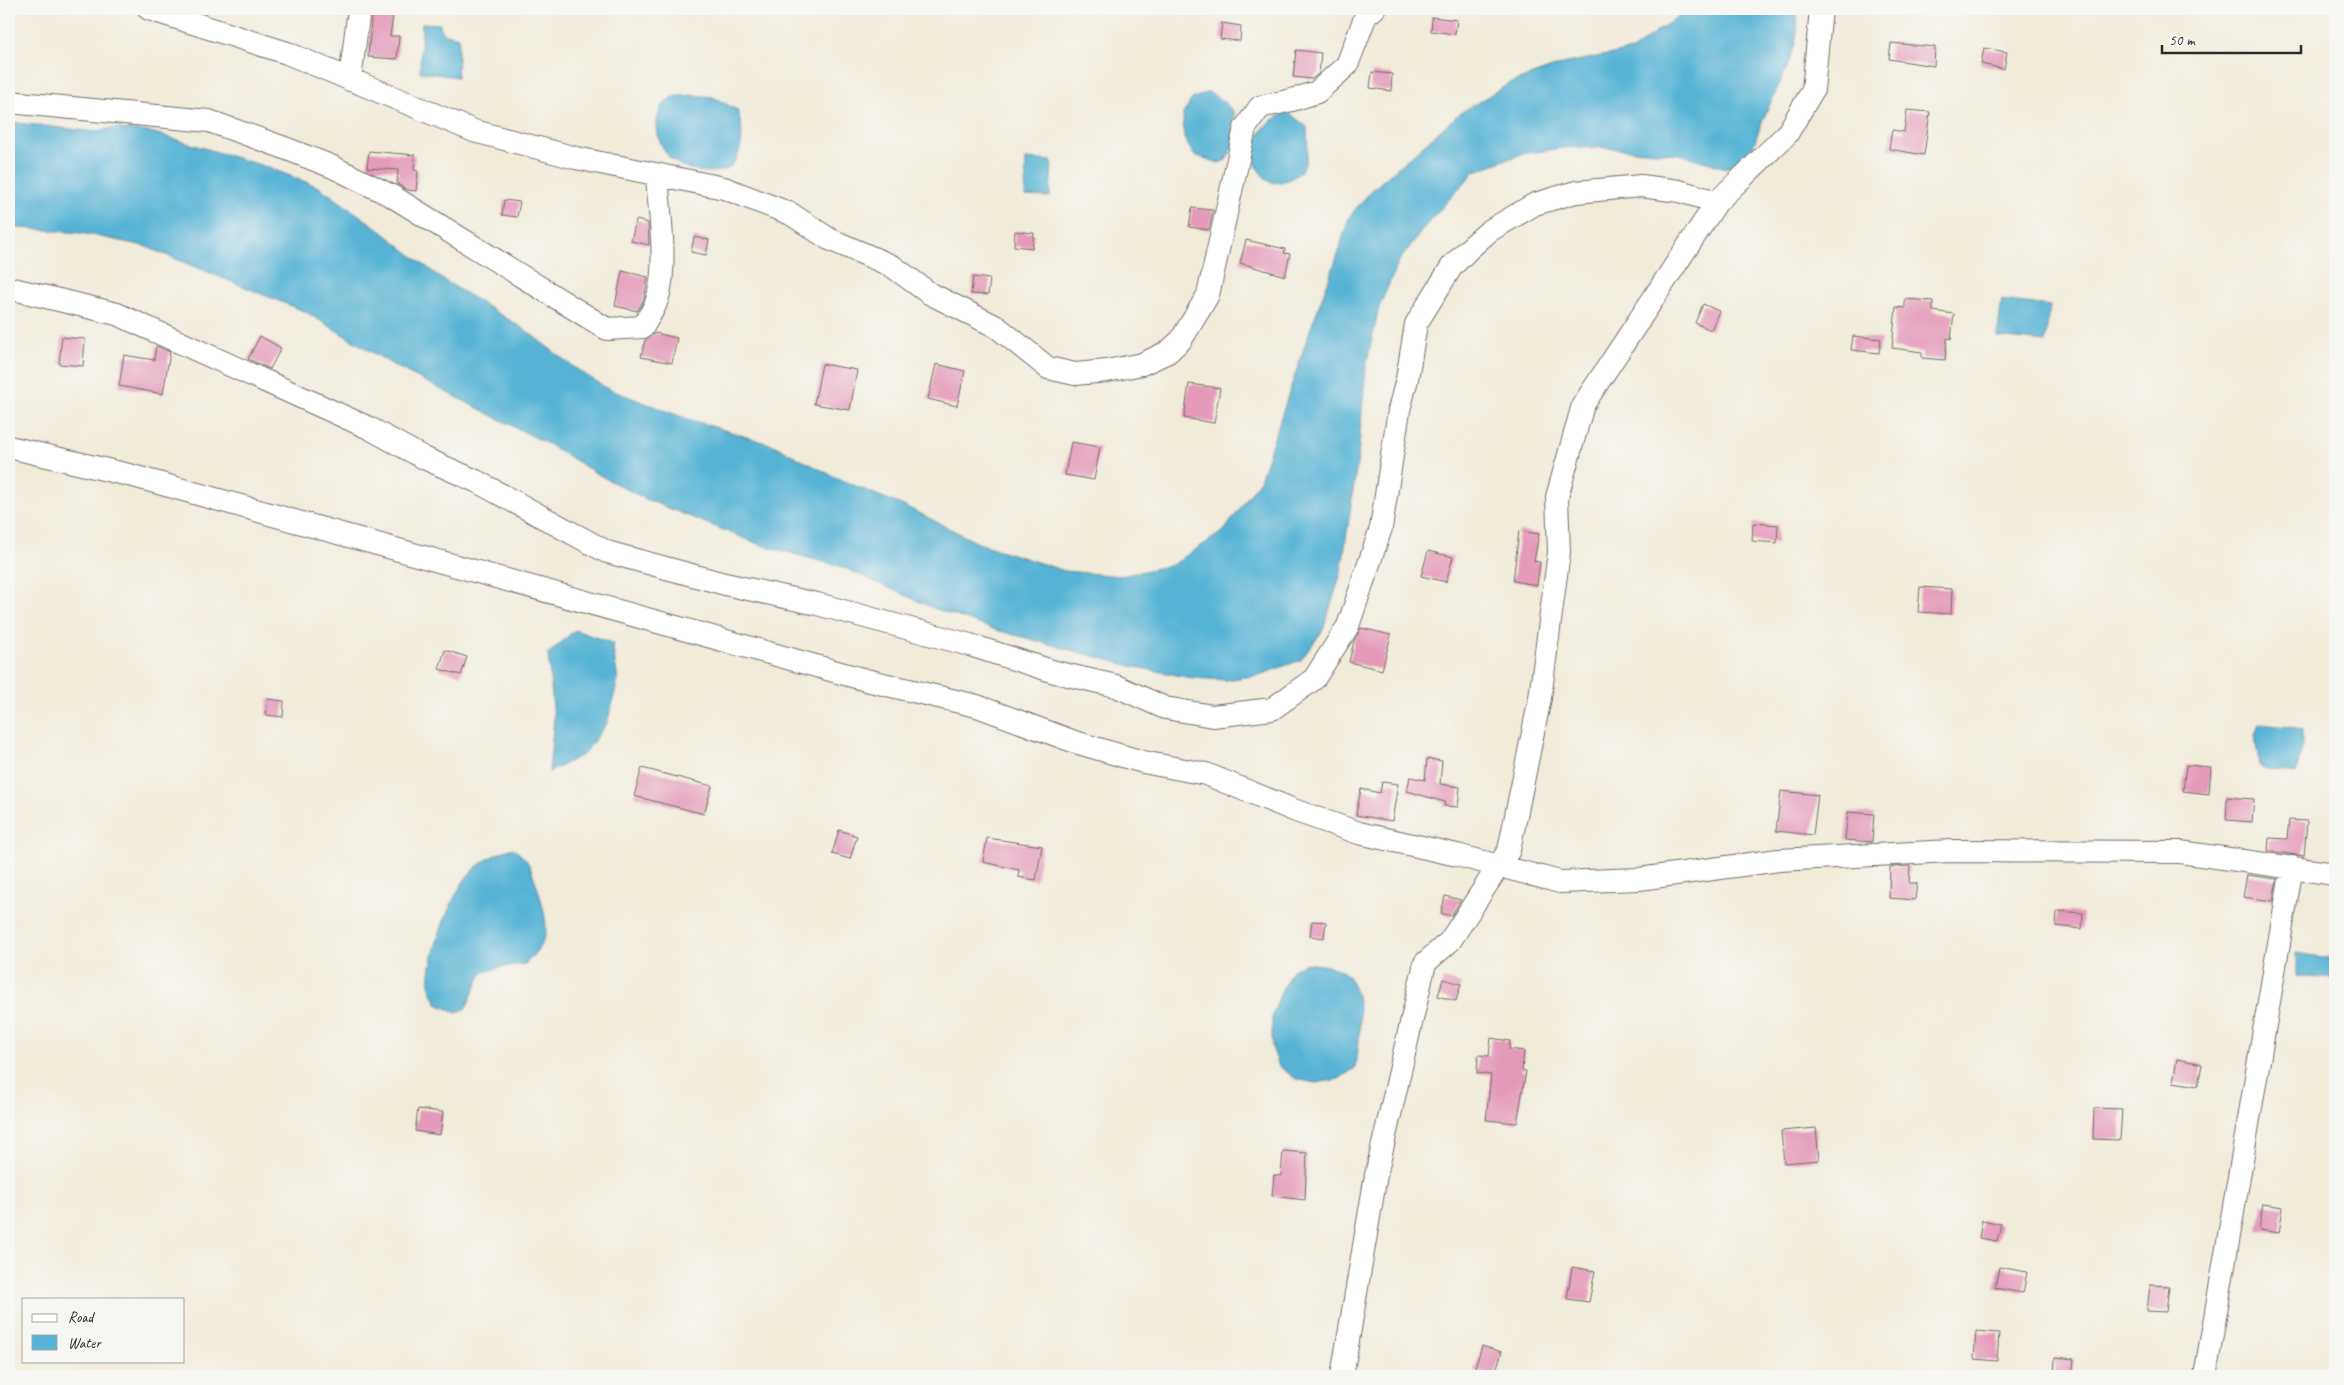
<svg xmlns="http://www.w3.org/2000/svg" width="2344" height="1385" viewBox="0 0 2344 1385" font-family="Caveat,sans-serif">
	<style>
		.water { fill: #57b3d5; stroke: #416f80 }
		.building { fill: #e59ab9 }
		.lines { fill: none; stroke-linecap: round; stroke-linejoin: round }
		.street-casing { stroke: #706e68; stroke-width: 24 }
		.street { stroke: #fff; stroke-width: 22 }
	</style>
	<rect width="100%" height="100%" fill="#f6f6f2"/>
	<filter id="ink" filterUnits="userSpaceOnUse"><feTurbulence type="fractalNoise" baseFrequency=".02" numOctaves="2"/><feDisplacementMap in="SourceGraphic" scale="10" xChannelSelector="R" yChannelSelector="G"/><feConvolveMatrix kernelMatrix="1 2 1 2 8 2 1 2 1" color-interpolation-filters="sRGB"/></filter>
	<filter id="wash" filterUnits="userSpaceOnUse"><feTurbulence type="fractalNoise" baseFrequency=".0096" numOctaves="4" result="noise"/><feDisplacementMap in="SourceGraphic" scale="20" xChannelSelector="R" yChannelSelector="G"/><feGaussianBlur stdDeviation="1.12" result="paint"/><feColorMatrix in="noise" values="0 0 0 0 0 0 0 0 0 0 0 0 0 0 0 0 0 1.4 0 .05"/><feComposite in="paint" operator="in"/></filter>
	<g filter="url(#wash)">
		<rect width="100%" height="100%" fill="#f1ebda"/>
		<path class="water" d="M1688 9H1796C1804 44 1778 84 1765 115 1759 128 1755 142 1750 155L1726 168 1680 154 1596 147 1562 148 1522 154 1475 171 1427 224 1399 261 1379 307 1366 366 1358 457 1341 573 1323 630 1301 660 1259 675 1226 680 1192 678 1131 666 996 630 936 609 842 567 761 545 648 500 601 476 548 444 393 365 306 312 144 246 81 233 9 227V122L97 132 112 128 151 132 267 167 319 187 376 227 442 279 524 329 575 368 608 389 685 418 773 445 837 478 913 510 978 543 1065 571 1121 576 1172 565 1224 531 1260 480 1310 330 1336 260 1349 217 1371 191 1460 113 1510 83 1566 63 1632 50Z
			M422 23 440 24 442 33 459 37 457 77 420 72Z
			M1208 92 1222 100 1234 112 1233 146 1226 160 1219 163 1194 155 1184 138 1183 114 1192 99Z
			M693 95 713 97 737 110C743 126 744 144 736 159 730 170 723 171 711 172 698 172 681 168 671 159 656 144 649 112 671 98 676 95 687 96 693 95Z
			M1289 113 1307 127C1309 159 1308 181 1271 183 1265 178 1258 171 1256 164 1250 140 1266 117 1289 113Z
			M1026 159 1052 161 1050 197 1025 196Z
			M2002 300 2050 306 2045 342 1997 337Z
			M575 630 612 643 618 680 607 723 584 754 549 772 554 718 548 654Z
			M2259 724 2290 727 2302 731V748L2296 774 2262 768 2259 765 2255 735Z
			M513 848C517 852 523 856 527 861 534 873 550 922 545 936 541 947 533 956 525 964L500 967 482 973 466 1008 456 1013 437 1004C435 999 431 992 430 986 426 960 453 889 472 871 485 859 497 853 513 848Z
			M2296 953 2335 959V979L2296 976Z
			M1306 963C1317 965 1331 965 1340 970 1367 984 1360 1044 1355 1068L1339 1079 1316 1083 1296 1079 1279 1066 1272 1047V1017L1281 992 1292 970Z"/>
		<g id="blocks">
			<path class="building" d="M372 9H394L390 36H399L397 59 368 57Z
				M1432 17 1457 20 1455 34 1431 31Z
				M1222 23 1241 26 1240 41 1220 39Z
				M1891 43 1935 47 1934 66 1889 59Z
				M1984 48 2007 52 2004 69 1981 64Z
				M1296 50 1321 53 1319 73 1312 79 1293 77Z
				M1372 72 1392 74 1391 91 1370 88Z
				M1907 110 1930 112 1924 155 1889 149 1892 130 1904 132Z
				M369 151 415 155 414 170 418 171 416 191 408 190 397 184 398 170 367 168Z
				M504 200 520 202 517 217 502 215Z
				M1192 208 1213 210 1209 230 1189 227Z
				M636 220 648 223 649 245 631 241Z
				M1015 231 1034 233 1032 248 1014 246Z
				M694 237 709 240 706 255 691 252Z
				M1246 240 1285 249 1284 253 1290 254 1285 276 1240 263Z
				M622 271 648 277 644 299 637 311 615 306Z
				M973 277 990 279 988 295 971 294Z
				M1905 299 1933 301V311L1954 314 1951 339 1947 338 1945 360 1922 358V352L1892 348 1896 307 1905 308Z
				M1703 304 1719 311 1711 330 1695 323Z
				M655 333 677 338 672 363 641 357 645 340Z
				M260 336 281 348 270 369 248 359Z
				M1853 336 1881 339 1879 353 1851 350Z
				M62 337 85 339 83 366 59 364Z
				M156 346 170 352 163 394 119 386 124 355 154 360Z
				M822 364 857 370 850 410 814 404Z
				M936 364 965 371 957 406 928 399Z
				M1189 384 1220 388 1214 423 1184 418Z
				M1071 442 1100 447 1094 480 1065 475Z
				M1753 523 1778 525 1777 543 1752 541Z
				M1519 531 1539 534 1534 561 1540 562 1537 585 1513 581Z
				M1428 551 1453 557 1446 582 1421 576Z
				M1920 587 1952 589 1951 614 1918 612Z
				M1361 628 1391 635 1382 670 1349 662 1354 641Z
				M445 650 467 657 461 675 439 669Z
				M268 699 284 701 283 717 266 715Z
				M1427 759 1442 761 1440 784 1460 787 1458 807 1444 806 1445 802 1407 791 1410 777 1425 780Z
				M2186 765 2211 767 2209 794 2183 791Z
				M642 768 712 786 704 814 634 796Z
				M1382 782 1398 784 1392 821 1356 815 1361 789 1380 793Z
				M1781 791 1818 795 1813 835 1776 831Z
				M2227 797 2254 799 2252 822 2226 820Z
				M1848 812 1874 814 1872 842 1845 840Z
				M2289 820 2307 821 2304 856 2268 851 2269 838 2287 839Z
				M839 830 857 836 850 859 832 854Z
				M987 838 1042 846 1036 880 1018 877 1019 870 983 862Z
				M1910 866 1909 883H1917L1915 900 1889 898 1890 867Z
				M2247 875 2277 879 2273 901 2243 897Z
				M1445 896 1461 900 1451 916 1441 913Z
				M2057 911 2083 913 2082 929 2056 926Z
				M1312 921 1326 922 1324 938 1310 936Z
				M1443 979 1461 984 1456 1001 1438 996Z
				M1491 1038 1510 1041 1509 1049 1524 1051 1522 1071H1526L1517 1123 1486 1120 1491 1075 1477 1073 1478 1055 1489 1056Z
				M2177 1059 2202 1064 2198 1086 2173 1082Z
				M2094 1108 2122 1109 2120 1140 2093 1139Z
				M418 1109 443 1112 440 1135 415 1131Z
				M1816 1128 1819 1160 1784 1163 1781 1131Z
				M1283 1151 1307 1153 1305 1200 1272 1196 1274 1175 1281 1176Z
				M2263 1204 2283 1207 2279 1233 2259 1230Z
				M1982 1220 2001 1224 1997 1241 1979 1238Z
				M1572 1267 1595 1271 1589 1302 1567 1299Z
				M1999 1267 2027 1272 2023 1293 1995 1288Z
				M2150 1285 2169 1286 2166 1312 2147 1311Z
				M1976 1331 1999 1333 1997 1361 1974 1359Z
				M1482 1346 1502 1352 1494 1376 1474 1371Z
				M2055 1357 2074 1359 2072 1376H2054Z"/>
		</g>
	</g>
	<g filter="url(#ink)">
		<use href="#blocks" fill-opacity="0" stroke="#706e68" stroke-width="1"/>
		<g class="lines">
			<defs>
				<path id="street" d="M149 9 287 53 474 131 576 158 724 188 791 214 829 239 892 266 929 293 997 327 1048 368 1075 374 1107 371 1142 364 1168 352 1181 340 1208 295 1245 128 1260 107 1292 100 1317 92 1347 65 1366 15 1374 9
					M350 80 359 9
					M9 102 209 121 282 147 333 167 392 196 607 329 643 327C647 319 653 311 656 303 669 269 659 211 657 175
					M9 288 117 314 369 428 424 458 476 481 607 552 725 584 817 604 970 645 1055 672 1116 686 1165 708 1213 716 1272 709 1314 679 1348 626 1381 528 1399 410 1407 379 1416 324 1452 266 1471 247 1489 231 1535 204 1576 192 1641 186 1679 191 1717 202
					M9 447 133 476 866 680 977 706 1075 742 1143 762 1206 774 1296 811 1359 833 1457 855 1560 882 1639 879 1779 860 1951 851 2180 852 2335 874
					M1342 1376 1376 1175 1425 963 1450 941 1509 850 1540 698 1559 552 1557 497 1583 405 1717 202 1787 134 1813 90 1821 9
					M2205 1376 2292 867"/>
			</defs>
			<use href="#street" class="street-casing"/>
			<use href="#street" class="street"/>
		</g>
	</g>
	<rect width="2344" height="1385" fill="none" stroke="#f6f6f2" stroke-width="30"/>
	<rect x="22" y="1298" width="162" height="65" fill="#f6f6f2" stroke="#a5a5a2"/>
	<rect x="32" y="1314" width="25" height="8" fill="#ffffff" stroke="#a5a5a2"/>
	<text x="68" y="1322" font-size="15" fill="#2b2b2b">Road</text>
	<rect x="32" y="1335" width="25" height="15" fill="#57b3d5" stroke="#a5a5a2"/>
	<text x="68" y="1348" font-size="15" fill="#2b2b2b">Water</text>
	<path d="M2162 45v8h139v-8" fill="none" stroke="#2b2b2b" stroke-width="2.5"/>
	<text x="2169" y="45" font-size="15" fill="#2b2b2b" stroke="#f6f6f2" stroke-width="4" paint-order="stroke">50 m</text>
</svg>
